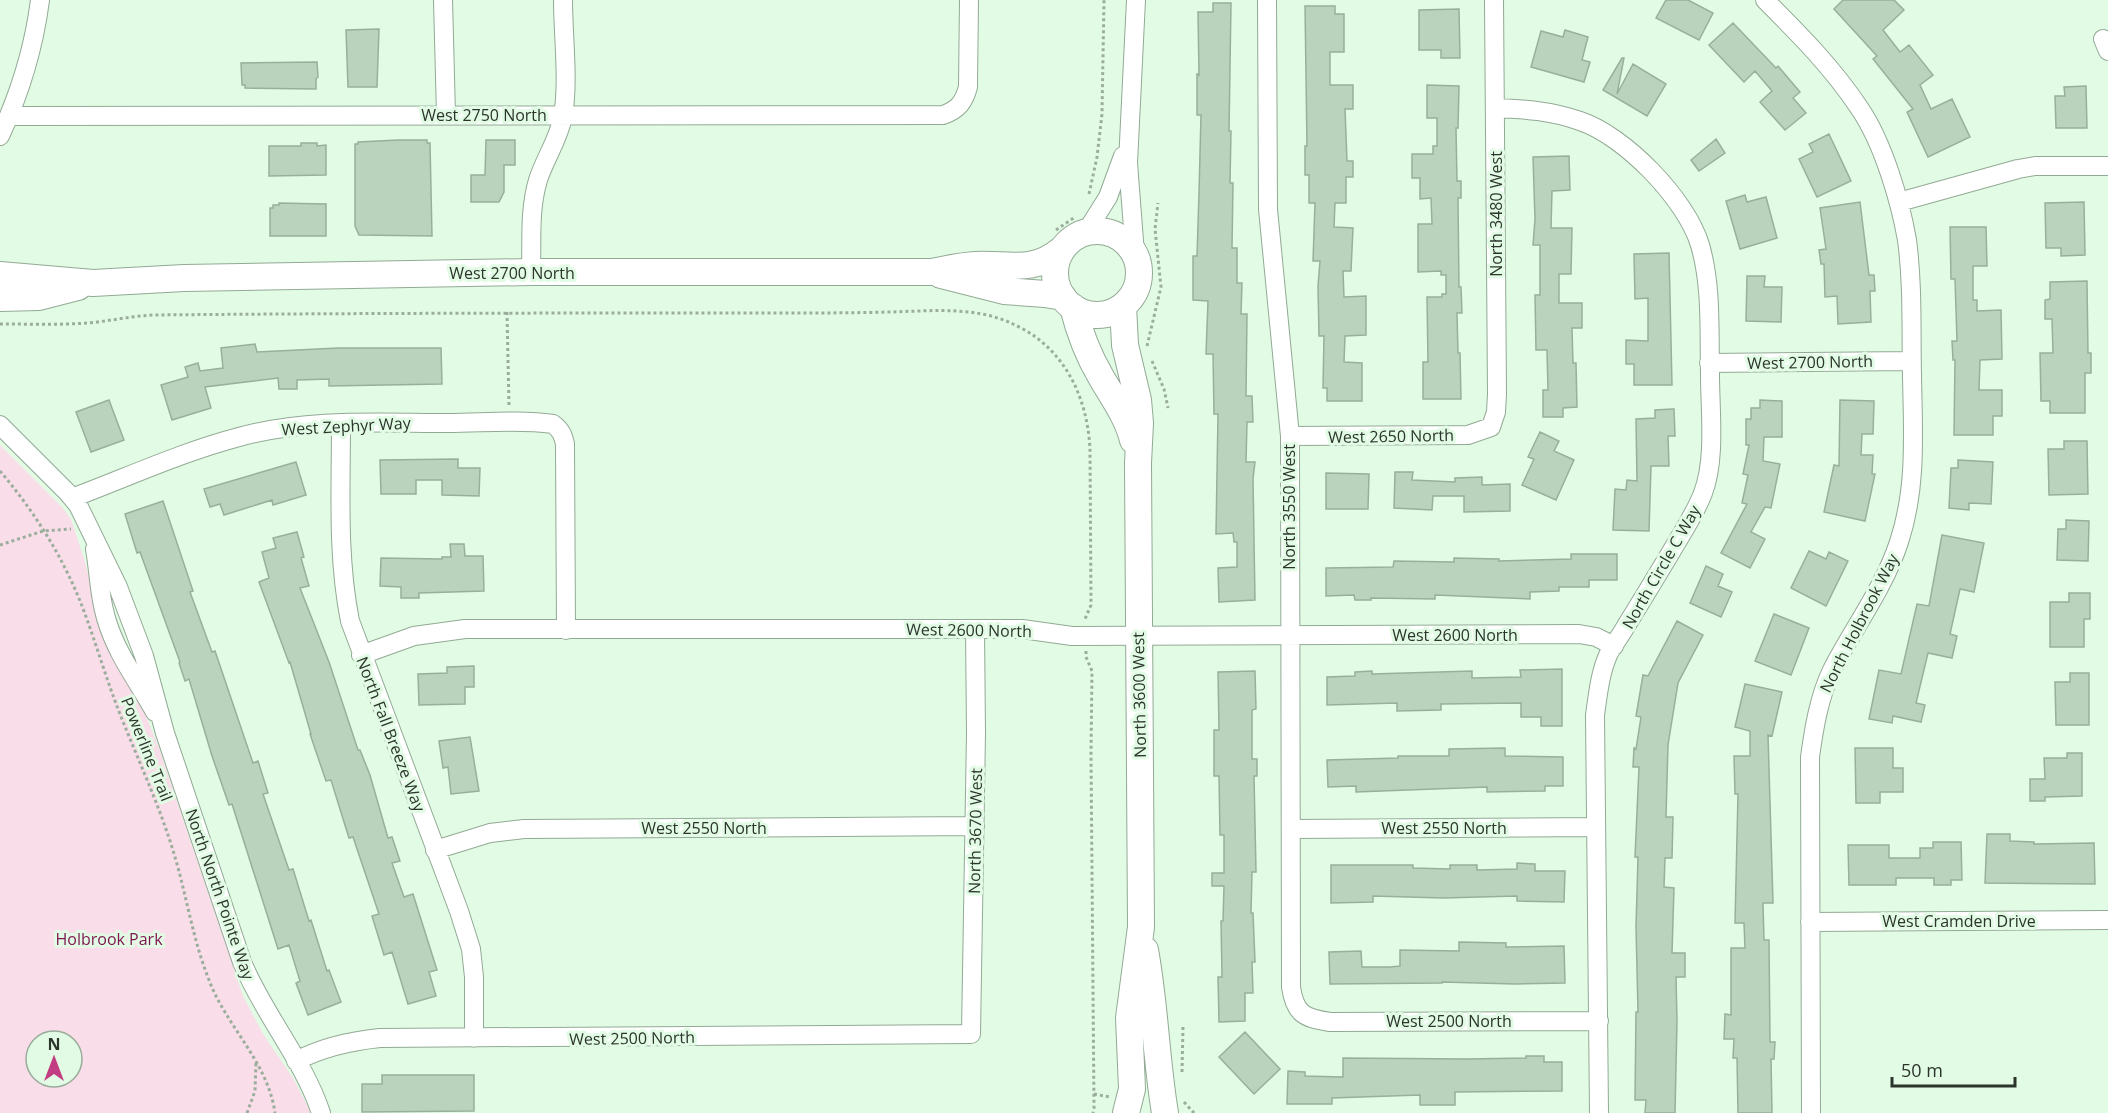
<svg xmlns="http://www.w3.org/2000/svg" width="2108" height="1113" viewBox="0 0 2108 1113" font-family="'Open Sans',sans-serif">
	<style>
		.green { fill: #f9dde8; fill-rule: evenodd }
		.building { fill: #bad3bd; stroke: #98b09b; stroke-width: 1.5 }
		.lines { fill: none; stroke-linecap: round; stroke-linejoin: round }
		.street-casing { stroke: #92aa95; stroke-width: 20 }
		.secondary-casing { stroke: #92aa95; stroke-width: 28 }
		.path { stroke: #9bae9d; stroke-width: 3; stroke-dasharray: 3 3; stroke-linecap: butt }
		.street { stroke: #fff; stroke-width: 18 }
		.secondary { stroke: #fff; stroke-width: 26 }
		.labels { text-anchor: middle; stroke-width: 6; stroke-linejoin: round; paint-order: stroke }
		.street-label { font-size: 16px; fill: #2b352c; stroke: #e2fbe5 }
		.park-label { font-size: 16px; fill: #7d154e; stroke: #e2fbe5 }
	</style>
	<rect width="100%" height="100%" fill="#e2fbe5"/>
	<path class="green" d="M0 445 62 507 71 519 85 562 93 593 126 678 146 716 159 748 243 996 263 1034 293 1078 311 1113H0ZM36 1041H72V1077H36Z"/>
	<path class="building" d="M1666 0H1688L1713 13 1699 40 1656 18Z
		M1843 0H1894L1904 10 1883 30 1900 52 1909 45 1933 75 1920 85 1931 109 1952 99 1970 137 1928 157 1907 112 1913 109 1873 59 1877 56 1834 9Z
		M1213 3H1231L1229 131H1231L1230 183H1233L1232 248H1237V283H1242L1241 314H1247L1246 396H1252L1253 422H1247L1246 462H1255L1253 479 1255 600 1219 602 1218 568 1237 567V542H1234L1233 533 1216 534 1218 414H1214L1213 354H1206L1208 301 1193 300V256H1197L1199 193 1201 115H1197V74L1199 75 1198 12H1213Z
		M1305 6H1335V14H1344V52H1330V85H1353V109H1345L1347 161H1353V177H1346V203H1335L1334 227 1353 228 1351 271H1343L1344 297 1366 296V335L1345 336 1344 362 1362 363V401H1327V388H1323L1324 336H1319L1318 286 1320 261H1313L1315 203H1309V175H1305V146H1307Z
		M1459 9 1460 58H1441V50H1419V10Z
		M1733 23 1776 68 1778 66 1800 92 1793 98 1806 113 1785 130 1760 102 1772 91 1755 71 1744 82 1709 45Z
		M379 29 377 87H348L346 30Z
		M1565 30 1588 37 1582 60 1590 62 1584 82 1531 67 1541 31 1563 37Z
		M1622 58H1624L1617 94 1633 64 1666 84 1647 116 1603 90Z
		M317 62 318 77 316 79V89L245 88V85H242L241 63Z
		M1427 85 1459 86 1458 128H1456L1457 181H1461V198H1458L1459 287H1461L1462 313H1457L1458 353H1460L1461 399H1423V362H1428L1427 297H1442V294H1446V275H1441V271L1418 272V224H1432L1431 198 1420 199V178H1412V154H1433V146H1437V118H1427Z
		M2086 86 2087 128H2056L2055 96H2065L2064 87Z
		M1829 134 1851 181 1817 197 1799 159 1813 152 1809 144Z
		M1716 139 1725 153 1699 171 1691 160Z
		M399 140H427V143H430L432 236 359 235 355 226V144H358V142Z
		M486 140H515V165H504V192L499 202H471V175H485Z
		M301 143H317V146L326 145V175L269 176V146H301Z
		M1569 156 1570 190 1552 191 1551 228H1572L1571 274H1559V303H1582V328H1572L1573 363H1576L1577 407 1563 408V417H1543V390H1548L1547 350H1536L1535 295H1540V245H1533L1535 219 1533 157Z
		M1745 195 1747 202 1766 197 1777 238 1740 249 1726 201Z
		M1860 202 1869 275H1874L1875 291H1870L1871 322 1838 324 1837 296 1825 297 1824 264H1821L1819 250 1826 249 1820 208Z
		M2084 202 2085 255 2061 256V248H2046L2045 203Z
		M279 203 326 204V236H270V208H273V205H279Z
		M1950 227H1986L1987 266H1973V300H1977V311L2001 310 2002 359 1980 360 1979 390H2002V416H1993V435H1954L1955 360H1953L1952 341H1957L1955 279H1951Z
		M1669 253 1672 385H1634V364H1626V340L1648 341V298L1635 299 1634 254Z
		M1747 276H1765L1764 287H1782L1781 322 1746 321Z
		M2087 281 2088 353H2091V373H2085V413H2050V401H2041L2040 353H2053L2052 319H2045V300L2050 299V282Z
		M255 344 257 352 338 348H441L442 384 329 386V379L297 380V389H279L278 378 205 387 211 408 172 420 161 385 188 377 185 367 198 363 200 371 223 368 221 348Z
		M109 400 124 440 91 452 76 412Z
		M1760 400 1782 401V437H1764L1763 461 1780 464 1771 508 1765 507 1751 532 1765 539 1750 568 1721 553 1747 504 1742 503 1748 475 1743 474 1749 445H1746V419H1751V408H1760Z
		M1840 400 1874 401 1873 434H1862L1861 455H1873L1872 474H1875L1865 521 1824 512 1834 465 1839 466Z
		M1672 409H1674L1675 436H1668L1669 466H1651L1649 531 1613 530 1615 489 1626 490 1627 480 1637 481 1636 419 1655 418V410Z
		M1540 432 1559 441 1554 451 1574 460 1556 500 1522 485 1534 459 1528 457Z
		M2064 441H2087L2088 494 2049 495 2048 449H2064Z
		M458 459V468H480L479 496 442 495V480H416V494H381L380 460Z
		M1958 460 1993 462 1991 504 1969 503V510L1949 508 1951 468H1958Z
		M296 462 306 495 273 505 272 500 224 515 220 504 210 507 204 489Z
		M1395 472H1413L1412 480 1455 482V478L1482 477V485L1510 484V511L1464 512V496H1433L1432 510 1394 508Z
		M1326 473 1369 474 1368 509H1326Z
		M163 501 193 591 190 592 212 652 215 651 253 763 258 761 268 793 263 794 289 870 293 869 309 921 311 920 327 971 329 970 341 1002 308 1015 296 983 300 981 289 945 278 949 232 804 229 805 212 756 189 679 185 681 179 663 180 662 140 552 137 553 125 514Z
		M2066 520 2089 521 2088 561 2057 560 2058 529H2066Z
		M297 532 304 557 301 558 309 586 300 588 329 662 358 750H360L370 775 388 838 392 837 400 861 392 863 404 897 413 894 437 970 429 972 436 996 408 1004 392 952 384 955 372 916 379 914 353 837 349 838 331 780 326 781 310 734H311L290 662 289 663 259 582 269 578 262 552 276 548 273 538Z
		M1942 535 1984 543 1974 592 1960 589 1950 634 1957 636 1952 658 1928 653 1916 703 1925 705 1921 722 1893 716 1892 723 1869 719 1879 670 1901 674 1917 604 1929 606Z
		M450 544H464L465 556H483L484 591 419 593V598H401V587L380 586 381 558 442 559V557H451Z
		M1809 551 1826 559 1829 552 1848 561 1826 606 1791 588Z
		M1571 554H1617V580H1589V587H1559V591L1530 592V599L1435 595V599L1371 598V600H1355L1354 595 1326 596V568L1393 567 1394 561 1454 562V558L1499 559V561L1571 559Z
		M1706 566 1723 574 1718 586 1732 592 1721 617 1690 603Z
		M2069 593H2090V619H2084V647H2050V602H2069Z
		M1774 614 1809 628 1791 675 1755 661Z
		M1677 621 1703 635 1678 683 1668 745 1666 817H1673L1672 858H1665L1664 887 1674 888 1672 953H1685V977H1676L1677 1021 1675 1113H1645L1646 1100H1635L1636 1012H1638L1636 927 1638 857H1635L1639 767H1633L1634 748 1636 749 1641 717 1636 716 1643 675 1648 676Z
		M474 666V687H465V704L419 705 418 674 447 673V667Z
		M1562 669V726H1541V717H1521V703L1441 704V710L1397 711V703L1327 705V677L1355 676V672L1372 671V674L1472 671V678L1521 677 1520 670Z
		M1255 671 1256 709 1252 710V759H1257V776H1254L1256 872H1252L1251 913H1253L1255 962H1252L1253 993H1245V1021L1219 1022 1218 977H1222L1221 921H1223L1224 886H1212V873H1224V835H1220L1219 776H1214V730H1219L1218 672Z
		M2070 673H2089V725H2056L2055 682H2070Z
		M1745 684 1782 692 1772 736 1768 735 1773 903H1763L1764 940H1769L1770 1042H1775L1774 1059H1771L1772 1113H1738L1737 1058H1733L1734 1039H1724L1725 1014 1731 1015V948H1745L1744 923H1735L1738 794H1735L1734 756H1750V731L1735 727Z
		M470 737 479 791 451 794 448 767 443 768 439 741Z
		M1505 748V756L1563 757V786H1545V791L1487 792V787L1356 792V786L1328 787 1327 760 1398 758V756H1449V749Z
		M1855 748H1893V768H1903V792H1880V803H1856Z
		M2067 753H2082V796L2045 797V801H2030V779H2045L2044 758H2067Z
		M1987 834H2010V841L2034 842V844L2094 843 2095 884 1985 883Z
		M1933 842H1961L1962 880H1951V885H1934V878H1896V885H1849L1848 845H1889V858H1920V848H1933Z
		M1517 863 1535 864V871H1565L1564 902 1517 901V896L1443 898 1373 896V902L1331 903V865H1413V868L1450 869V865H1477V870L1517 869Z
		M1459 942 1506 943V947L1564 946 1565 983 1515 984 1442 982V983L1330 984 1329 952 1361 951 1362 967H1390L1400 966V950L1459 951Z
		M1245 1032 1280 1069 1254 1094 1219 1057Z
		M1526 1056H1544V1062H1562V1091L1455 1092V1105H1420V1095L1332 1098V1104H1287L1288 1071 1305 1072V1076L1343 1077V1058L1467 1059 1526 1058Z
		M382 1075H474V1111L362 1112V1084H382Z"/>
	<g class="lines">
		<defs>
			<path id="street" d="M443 0 446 115
				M1267 0 1268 209 1290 436 1291 987C1295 1014 1304 1018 1330 1022L1599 1021
				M1765 0C1799 34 1833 68 1860 109 1883 143 1900 200 1907 240 1913 285 1911 331 1912 376 1913 432 1917 488 1899 542 1884 588 1854 627 1832 670 1819 697 1814 728 1810 757L1811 1113
				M2103 39 2108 51
				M1495 108C1525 109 1552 111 1580 121 1625 136 1686 199 1700 245 1712 286 1709 332 1710 375 1710 411 1716 459 1703 493 1695 514 1682 533 1671 552 1656 577 1641 602 1626 626 1621 635 1614 644 1609 653 1600 672 1598 694 1595 715L1599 1113
				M9 116 943 115C958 110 964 102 968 87L969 0
				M0 136C20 93 34 47 40 0
				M1899 202 2018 169 2035 166H2108
				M1086 232 1108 197 1123 156
				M1135 254 1128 163 1136 0
				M531 272C532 241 529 210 538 180 545 158 559 139 563 116 569 81 563 36 563 0
				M1709 363 1912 361
				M341 423C341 489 337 556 350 621L459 911 471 949 474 977V1038
				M0 425 68 493 78 505 118 587 144 656 165 733 242 962C264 1015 303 1059 321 1113
				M1290 436 1468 435 1491 427 1496 412 1497 394 1494 0
				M72 498C128 477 182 452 239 437 307 418 379 423 448 423 482 423 519 419 553 424 561 430 563 435 565 444L566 630
				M95 549C99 572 99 595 106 618 116 653 137 680 155 712
				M361 655 414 636 465 629H1022L1072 636 1579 634 1596 637 1614 646
				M1291 829 1596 827
				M435 850 490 833 524 829 975 826
				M1810 922 2108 920
				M296 1061C323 1047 350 1041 380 1038L971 1034 976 733 975 629"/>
			<path id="secondary" d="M1055 273a42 42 0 1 1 84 0a42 42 0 1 1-84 0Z
				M0 275 93 283 184 278 531 272H932C946 269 960 266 975 265 1009 263 1032 274 1061 250
				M941 275 1004 291 1045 294 1063 297
				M0 298 39 297 78 287
				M1123 306 1125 345 1138 400 1140 423 1138 463 1141 927 1129 1018 1132 1089 1126 1113
				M1073 307C1079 331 1088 355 1101 377 1113 398 1127 416 1133 440
				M1145 950C1155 1004 1156 1059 1165 1113"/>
		</defs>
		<use href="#street" class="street-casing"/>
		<use href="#secondary" class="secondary-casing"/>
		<path class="path" d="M1089 194 1097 157 1102 114 1104 0
			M1056 230 1075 217
			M507 312 509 407
			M0 324C29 324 59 325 88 323 110 321 131 316 153 315 363 313 573 313 783 313 818 313 853 313 889 312 934 311 980 305 1021 328 1067 352 1088 401 1090 450L1091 605 1085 619
			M1147 346 1161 287 1155 229 1158 203
			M1152 361 1164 389 1168 408
			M0 471C34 511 63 557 82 606 95 640 105 675 118 709 137 758 160 806 175 857 187 898 193 940 209 980 226 1026 268 1062 275 1113
			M0 545 43 531 71 529
			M1086 651V657L1092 671 1091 754 1094 1108 1093 1113
			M1182 1072 1183 1026
			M1094 1094 1110 1097
			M1184 1102 1194 1113
			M247 1113 255 1091 256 1062"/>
		<use href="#street" class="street"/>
		<use href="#secondary" class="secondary"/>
	</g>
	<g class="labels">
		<g class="street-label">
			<text x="484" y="121">West 2750 North</text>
			<text transform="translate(1496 214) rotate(-90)" y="6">North 3480 West</text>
			<text x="512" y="279">West 2700 North</text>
			<text transform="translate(1810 362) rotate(-1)" y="6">West 2700 North</text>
			<text transform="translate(346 426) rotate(-3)" y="6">West Zephyr Way</text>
			<text transform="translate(1391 436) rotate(-1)" y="6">West 2650 North</text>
			<text transform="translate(1289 507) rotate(-90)" y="6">North 3550 West</text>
			<text transform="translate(1661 567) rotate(-60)" y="6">North Circle C Way</text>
			<text transform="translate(1859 623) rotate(-63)" y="6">North Holbrook Way</text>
			<text transform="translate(969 630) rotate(1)" y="6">West 2600 North</text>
			<text x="1455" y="641">West 2600 North</text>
			<text transform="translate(1139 695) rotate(-91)" y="6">North 3600 West</text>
			<text transform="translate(391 734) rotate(69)" y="6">North Fall Breeze Way</text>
			<text transform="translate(147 749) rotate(68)" y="6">Powerline Trail</text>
			<text x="704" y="834">West 2550 North</text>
			<text x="1444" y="834">West 2550 North</text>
			<text transform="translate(975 831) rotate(-89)" y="6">North 3670 West</text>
			<text transform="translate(220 894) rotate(71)" y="6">North North Pointe Way</text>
			<text x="1959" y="927">West Cramden Drive</text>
			<text x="1449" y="1027">West 2500 North</text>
			<text transform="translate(632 1038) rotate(-1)" y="6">West 2500 North</text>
		</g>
		<g class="park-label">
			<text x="109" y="945">Holbrook Park</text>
		</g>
	</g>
	<g transform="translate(54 1059)"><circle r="28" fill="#e2fbe5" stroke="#99ac9b" stroke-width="1.5"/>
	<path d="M0-4.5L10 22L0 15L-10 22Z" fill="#c23d81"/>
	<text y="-9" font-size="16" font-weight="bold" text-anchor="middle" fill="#2b352c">N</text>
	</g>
	<path d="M1892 1077v9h123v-9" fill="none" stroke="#2b352c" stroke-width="3"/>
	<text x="1901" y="1077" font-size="18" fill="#2b352c" stroke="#e2fbe5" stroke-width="4.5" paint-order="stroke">50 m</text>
</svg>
